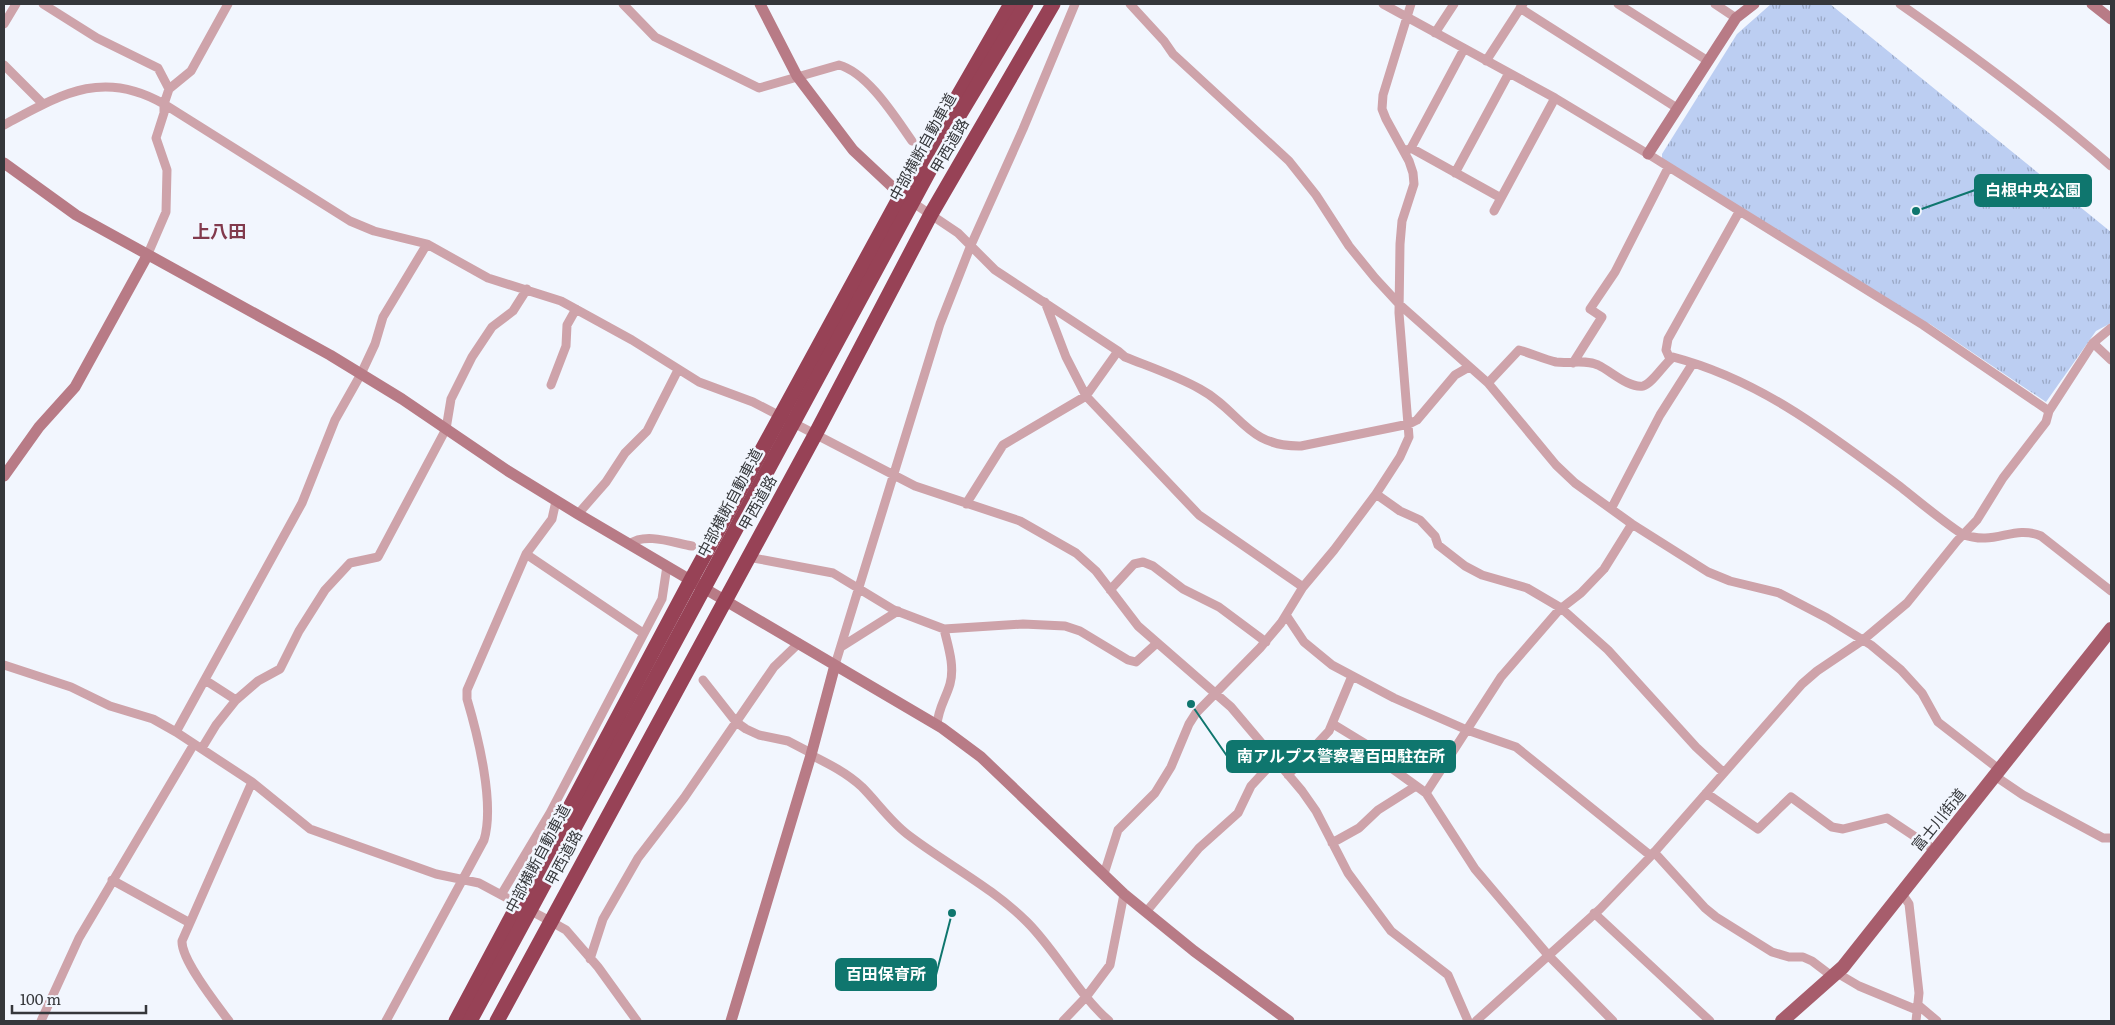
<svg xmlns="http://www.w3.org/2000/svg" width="2115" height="1025" viewBox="0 0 2115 1025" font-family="Literata,'Noto Sans JP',serif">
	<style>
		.park { fill: url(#park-tufts) }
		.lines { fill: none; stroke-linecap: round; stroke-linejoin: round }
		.street { stroke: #cea3aa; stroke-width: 9 }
		.secondary { stroke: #b87b86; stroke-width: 11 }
		.primary { stroke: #a75d6c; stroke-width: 14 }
		.highway { stroke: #974256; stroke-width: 15 }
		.highway-bridge { stroke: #974256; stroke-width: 15 }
		.labels { text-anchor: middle; stroke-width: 5; stroke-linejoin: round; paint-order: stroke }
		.street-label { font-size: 15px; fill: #35373b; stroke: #f2f6fe }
		.quarter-label { font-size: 18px; font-weight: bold; fill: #823a4d; stroke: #f2f6fe }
		.leader { fill: none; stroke: #0f766e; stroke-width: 2 }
		.callout-dot { fill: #0f766e; stroke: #f2f6fe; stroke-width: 2 }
		.callout { fill: #0f766e; stroke: #0f766e; stroke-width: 2 }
		.callout-label { font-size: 16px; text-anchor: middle; font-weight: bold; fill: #fff }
	</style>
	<defs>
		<pattern id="park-tufts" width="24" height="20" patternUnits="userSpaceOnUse" patternTransform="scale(1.25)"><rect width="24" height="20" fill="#bccef2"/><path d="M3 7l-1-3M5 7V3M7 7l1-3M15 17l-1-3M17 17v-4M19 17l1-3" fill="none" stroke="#9aa8c5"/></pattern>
	</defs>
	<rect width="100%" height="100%" fill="#f2f6fe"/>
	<path class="park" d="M1771 4H1830L2111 232V323L2096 331 2046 402 1930 324 1920 320 1662 159V154L1737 34Z"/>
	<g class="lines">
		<path class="street" d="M43 4 97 38 158 68 169 89
			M623 4 655 37 759 88 839 65C868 73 895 117 912 141
			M1130 4 1164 41 1173 54 1289 161 1316 195 1349 246 1375 278 1399 304 1488 383 1556 465 1575 483 1632 524 1708 572 1730 581 1779 593 1827 618 1871 645 1901 670 1922 693 1938 722 2000 770
			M1383 4 1555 98 1648 154 1923 325 2049 411
			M1618 4 1708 61
			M1715 4 1736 18
			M1900 4C1973 55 2044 107 2111 166
			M1520 8 1677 108
			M4 24 16 4
			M1435 33 1454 4
			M1486 61 1523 4
			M4 65 43 104
			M4 125C60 95 102 68 164 104L350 221 374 231 427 244 488 278 561 301 632 340 699 382 753 402 915 486 1020 521 1076 553 1096 571 1138 626 1231 707 1302 791 1316 811 1348 873 1391 931 1448 975 1468 1021
			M1411 148 1464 49
			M1407 150 1411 148 1501 198
			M1455 173 1509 73
			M909 200 958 233 995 270 1118 351
			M1494 211 1555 98
			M147 256 166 212 167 170 156 138 164 113V104L169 89 191 71 228 4
			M1045 302 1066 357 1086 396 1199 515 1303 587
			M2093 343 2111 360
			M1670 359 1666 350 1668 339 1739 212
			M1573 363 1602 317 1590 309 1615 272 1668 168
			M1488 383 1519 350C1531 353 1543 359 1556 362 1570 364 1584 359 1598 365 1611 371 1628 388 1643 386 1652 384 1664 364 1673 357 1761 380 1831 435 1902 488 1922 504 1941 520 1962 534 1996 547 2012 524 2041 536L2111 591
			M551 385 566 346 567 325 576 309
			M1376 494 1400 511 1420 520 1435 536 1438 545 1465 566 1482 575 1527 588 1561 608 1608 650 1696 747 1724 773
			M966 504 1003 445 1086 396 1118 351 1125 357C1150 367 1177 376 1200 389 1241 411 1246 447 1301 446L1409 424 1417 420 1455 375 1469 367
			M1611 509 1660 415 1693 363
			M578 514 606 482 625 453 647 431 678 370
			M630 544C645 532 674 543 692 546
			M526 554 643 633
			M748 557 833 573 894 610 944 629 1023 624 1065 626 1080 631 1128 660 1136 662 1157 643
			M1110 590 1134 564 1143 562 1153 566 1183 589 1219 607 1266 642
			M1286 615 1304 642 1332 665 1394 698 1467 730 1516 747 1651 856
			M841 647 898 611
			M4 665 71 687 110 706 153 719 176 732 252 782 310 829 436 874 479 883 550 921 566 930 598 967 637 1021
			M835 665 940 324 971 245 1023 129 1075 4
			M205 680 236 700
			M703 680 736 722 746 729 759 735 788 741 811 753
			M1333 724 1374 749 1390 767 1426 793 1475 869 1548 955 1613 1021
			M937 725C938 709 946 698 950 684 955 666 948 646 944 629
			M176 732 302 503 335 420 361 374 375 344 383 317 427 244
			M202 748 216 725 236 700 258 681 280 669 299 631 325 590 350 563 378 557 446 429 451 399 472 357 492 327 513 311 527 289
			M811 755C829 764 847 773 862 787 877 802 890 821 907 834 946 864 992 887 1027 922 1057 952 1077 993 1109 1021
			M1288 775 1329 731 1352 676
			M1995 776 2023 795 2103 838H2111
			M1426 793 1501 677 1559 610 1581 593 1604 569 1632 524
			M1706 793 1758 829 1791 797 1832 827 1843 829 1887 818 1935 850
			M1332 843 1359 828 1378 810 1416 786
			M1654 852 1705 908 1716 917 1772 952 1789 957H1803L1812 961 1833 977
			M1104 874 1118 830 1155 793 1171 767 1189 724 1196 713 1260 648 1281 623 1303 587 1334 550 1376 494 1400 457 1409 437 1399 313 1400 244 1402 221 1414 184 1413 173 1409 161 1386 119 1382 109 1383 95 1411 4
			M112 880 190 923
			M1901 892 1909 904 1919 993 1916 1021
			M501 895 550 813 662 599 667 566
			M1146 912 1199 848 1238 813 1251 786 1275 760
			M1594 913 1710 1021
			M590 959 603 919 638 858 684 798 774 667 799 643
			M1837 973 1859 986 1917 1010
			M1918 1005 1937 1021
			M41 1021 79 938 194 744
			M229 1021C217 1005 181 960 182 941L252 782
			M386 1021 484 840C495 804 478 736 467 699V690L526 554 552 519 556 501
			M1063 1021 1086 997 1110 965 1124 894
			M1476 1021 1600 909 1651 856 1802 684 1817 671 1863 640 1907 603 1957 541 1977 520 2003 478 2046 422 2049 411 2093 343 2111 328"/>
		<path class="secondary" d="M760 4 797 76 853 150 901 195
			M2092 4 2111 19
			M1648 154 1736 18 1754 4
			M4 163 76 215 330 355 402 399 508 471 578 514 942 728 981 757 1124 894 1194 951 1289 1021
			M4 476 39 427 75 387 147 256
			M731 1021 811 755 835 665"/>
		<path class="primary" d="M1782 1021 1843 967 2111 629"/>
		<path class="highway" d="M456 1021 691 580 901 195 1011 4
			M497 1021 815 435 931 214 1053 4"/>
		<path class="highway-bridge" d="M470 1021 960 114 1026 4"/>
	</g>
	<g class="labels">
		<g class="street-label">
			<text transform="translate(950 146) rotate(-60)" y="5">甲西道路</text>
			<text transform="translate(923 147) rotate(-61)" y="5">中部横断自動車道</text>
			<text transform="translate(730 503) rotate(-62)" y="5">中部横断自動車道</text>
			<text transform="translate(758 503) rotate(-61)" y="5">甲西道路</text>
			<text transform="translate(1939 820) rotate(-51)" y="5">富士川街道</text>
			<text transform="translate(564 858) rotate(-62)" y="5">甲西道路</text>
			<text transform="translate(538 859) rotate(-62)" y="5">中部横断自動車道</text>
		</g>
		<g class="quarter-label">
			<text x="219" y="238">上八田</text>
		</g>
	</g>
	<path class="leader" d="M1916 211L1975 190M1191 704L1227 756M952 913L936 975"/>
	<g class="callout-dot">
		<circle cx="1916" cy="211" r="5"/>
		<circle cx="1191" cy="704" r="5"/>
		<circle cx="952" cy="913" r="5"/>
	</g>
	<g class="callout">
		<rect x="1975" y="175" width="116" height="31" rx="5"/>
		<rect x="1227" y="741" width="228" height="31" rx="5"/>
		<rect x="836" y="959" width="100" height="31" rx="5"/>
	</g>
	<g class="callout-label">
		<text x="2033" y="196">白根中央公園</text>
		<text x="1341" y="762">南アルプス警察署百田駐在所</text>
		<text x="886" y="980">百田保育所</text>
	</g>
	<rect width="2115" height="1025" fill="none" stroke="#35373b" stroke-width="10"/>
	<path d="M12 1005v8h134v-8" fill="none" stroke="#35373b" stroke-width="2.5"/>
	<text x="20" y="1005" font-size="15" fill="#35373b" stroke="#f2f6fe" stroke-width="4" paint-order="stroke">100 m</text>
</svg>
